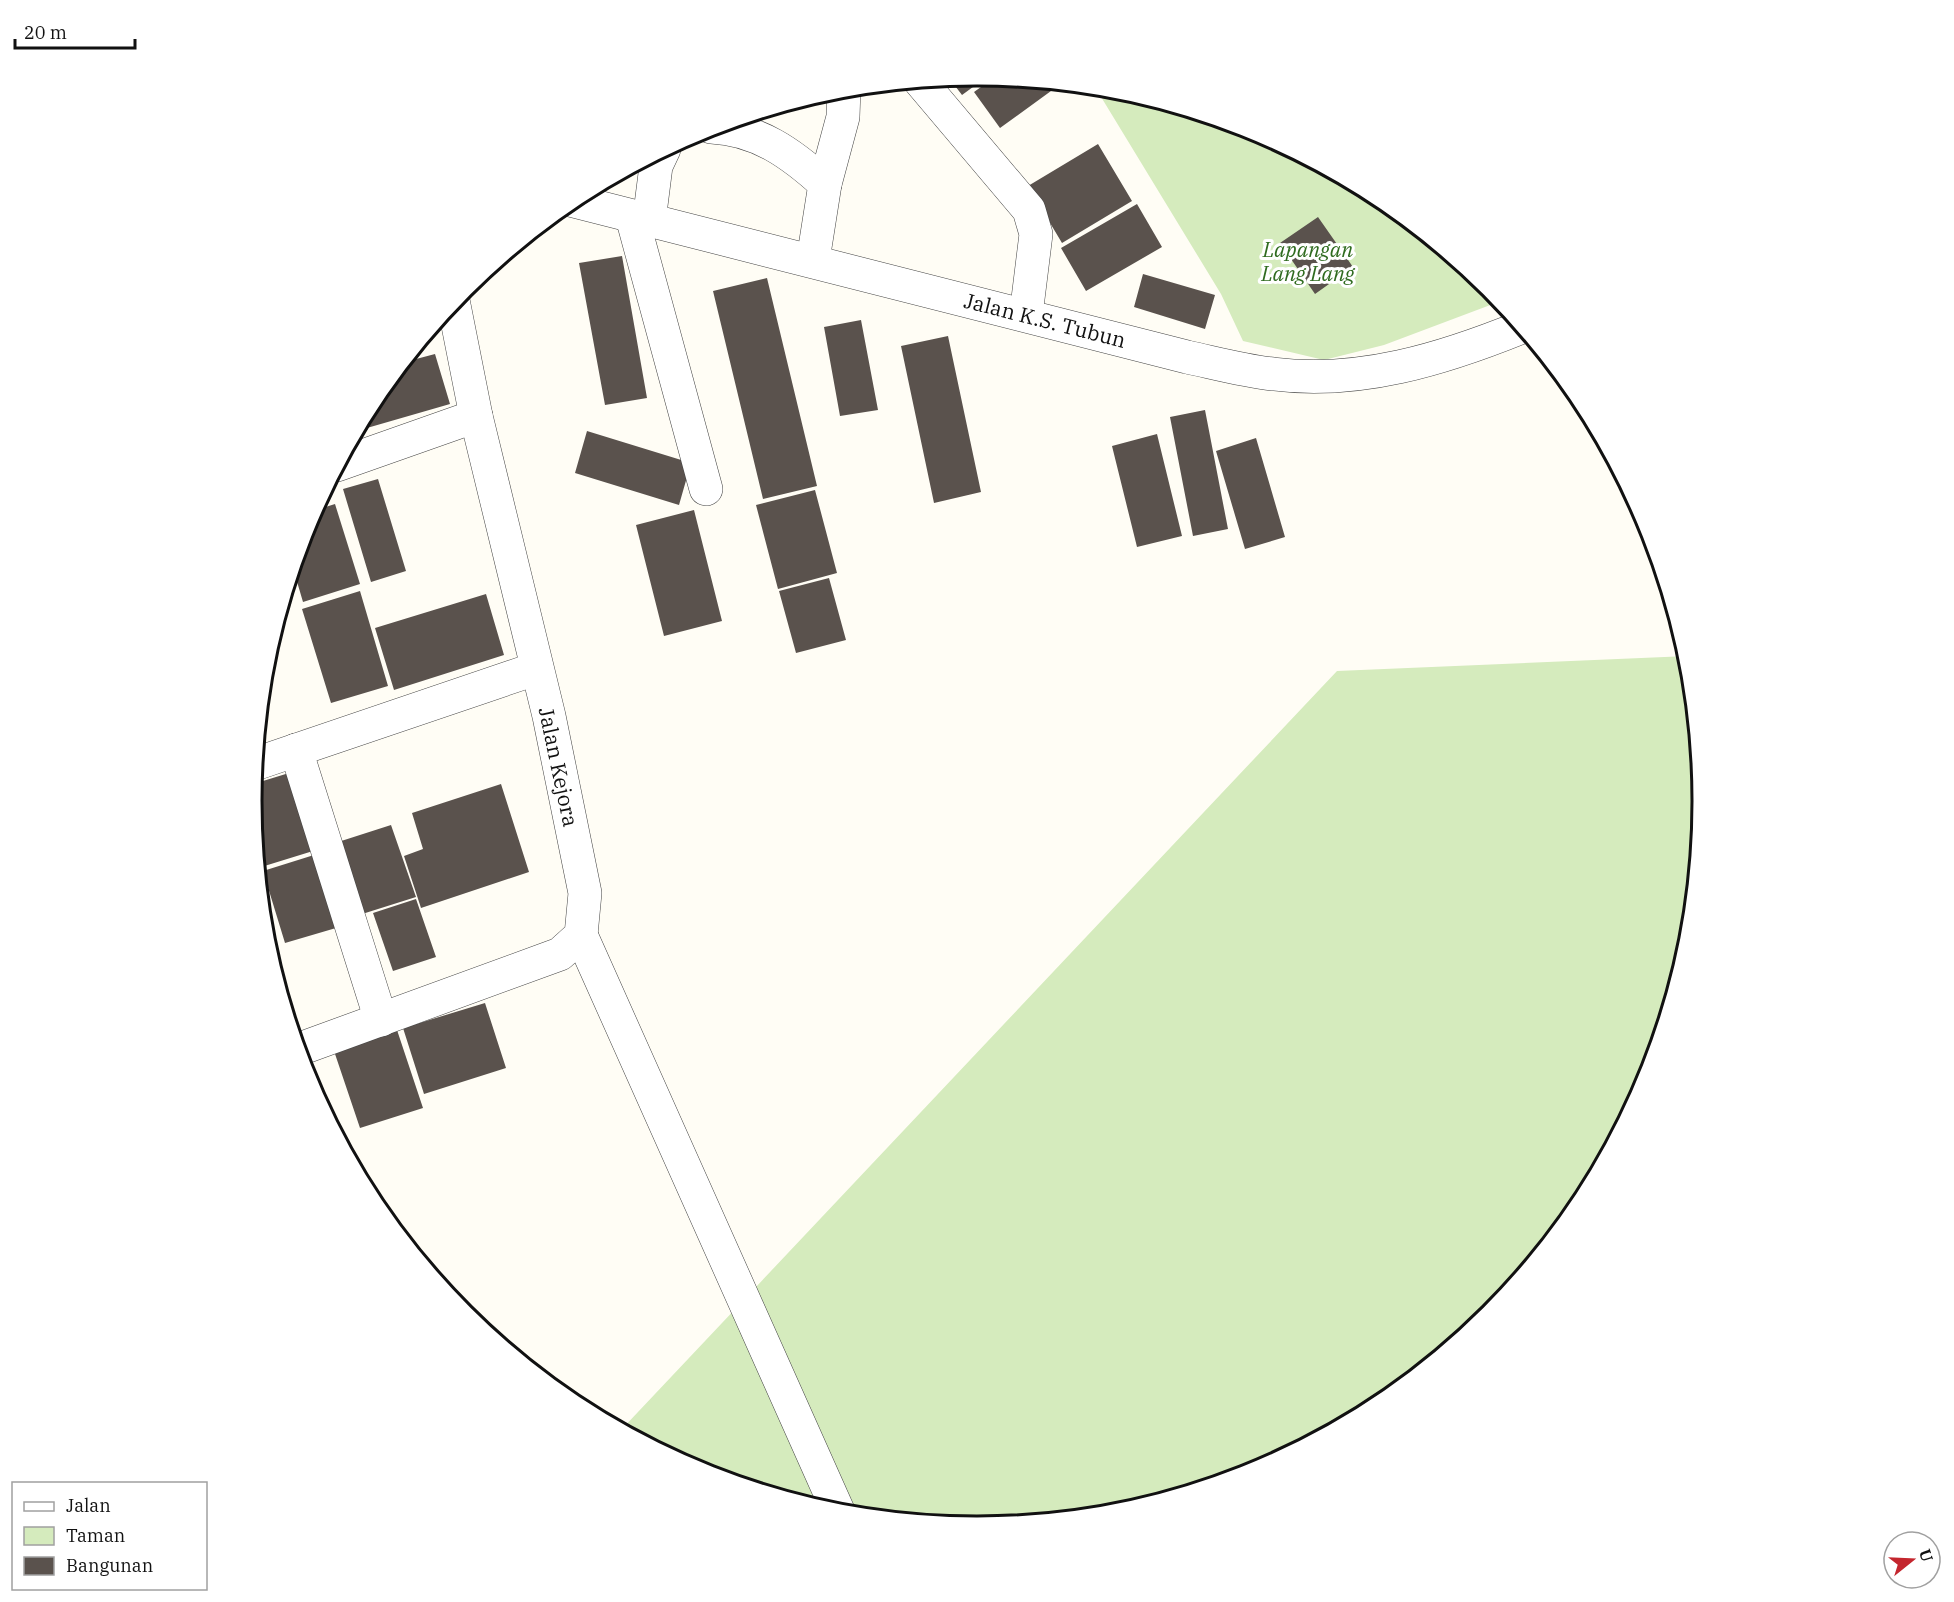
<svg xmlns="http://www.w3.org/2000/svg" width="1954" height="1602" viewBox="0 0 1954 1602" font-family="'IBM Plex Serif',serif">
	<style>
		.green { fill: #d5ebbd }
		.building { fill: #5a524d }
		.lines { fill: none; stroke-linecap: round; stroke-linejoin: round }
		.minor-casing { stroke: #444; stroke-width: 34 }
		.minor { stroke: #fff; stroke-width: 33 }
		.labels { text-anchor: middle; stroke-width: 6; stroke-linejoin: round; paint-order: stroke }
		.park-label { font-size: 21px; font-style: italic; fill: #2f6b1f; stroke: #fff }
		.street-label { font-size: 21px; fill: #111; stroke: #fff }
		.rim { fill: none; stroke: #111; stroke-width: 3 }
	</style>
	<rect width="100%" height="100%" fill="#fffdf5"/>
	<path class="green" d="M1095 87 1119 89 1255 130 1381 198 1491 288 1501 301 1384 345 1324 360 1243 341 1221 294Z
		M1688 656 1703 801 1689 943 1648 1079 1580 1205 1547 1245 1490 1315 1380 1405 1255 1472 1118 1513 977 1527 835 1513 699 1472 621 1430 1337 671Z"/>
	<path class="building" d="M977 75 988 76 962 95 949 78Z
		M995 77 1062 83 1000 128 974 92Z
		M1098 144 1132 201 1062 243 1028 186Z
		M1137 204 1162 247 1086 291 1061 248Z
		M1318 217 1353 267 1315 294 1280 243Z
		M622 256 647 398 605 405 579 263Z
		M1143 274 1215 295 1205 329 1134 307Z
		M767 278 817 486 763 499 713 291Z
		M861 320 878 410 840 416 824 327Z
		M948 336 981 492 934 503 901 346Z
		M435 354 450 404 360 430 359 425 374 397 401 363Z
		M1205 410 1228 529 1193 536 1170 417Z
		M587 431 691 463 679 505 575 473Z
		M1157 434 1182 536 1137 547 1112 446Z
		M1256 438 1285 537 1245 549 1216 451Z
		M378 479 406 571 371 582 343 489Z
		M815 490 837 573 778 589 756 505Z
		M335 504 360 584 303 602 293 568 306 523 313 511Z
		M694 510 722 621 664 636 636 525Z
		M829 578 846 640 796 653 779 591Z
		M360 591 388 686 331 703 302 609Z
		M486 594 504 655 394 690 375 628Z
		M289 773 313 851 258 868 251 801 253 784Z
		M501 784 529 872 421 908 404 856 423 849 412 813Z
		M391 825 416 897 359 915 335 843Z
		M314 855 336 928 285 943 263 871Z
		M416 899 436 957 393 971 373 913Z
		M485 1003 506 1068 424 1094 403 1028Z
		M396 1027 423 1108 360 1128 333 1048Z"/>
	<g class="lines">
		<defs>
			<g id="minor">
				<path d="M920 81 1029 210 1036 234 1026 315"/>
				<path d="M711 127C758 129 792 154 825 184L813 260"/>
				<path d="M825 184 843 117 844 88"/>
				<path id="s1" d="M570 200 1187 357C1215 363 1244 371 1273 374 1359 385 1443 359 1522 327"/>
				<path d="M632 217 706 489"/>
				<path d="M649 221 656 166 664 149"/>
				<path d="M337 465 476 416"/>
				<path d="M296 750 381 1020"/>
				<path d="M255 764 535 669"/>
				<path d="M581 935 839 1513"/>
				<path d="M297 1050 560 954 581 935 585 893 549 716 476 416 453 300"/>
			</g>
		</defs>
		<use href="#minor" class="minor-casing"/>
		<use href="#minor" class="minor"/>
	</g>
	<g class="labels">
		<g class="park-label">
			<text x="1308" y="257">Lapangan<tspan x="1308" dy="24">Lang Lang</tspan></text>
		</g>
		<g class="street-label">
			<text dy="7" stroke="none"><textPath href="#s1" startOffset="490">Jalan K.S. Tubun</textPath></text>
			<text transform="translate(558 767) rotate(78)" y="7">Jalan Kejora</text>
		</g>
	</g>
	<path d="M0 0H1954V1602H0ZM262 801a715 715 0 1 1 1430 0a715 715 0 1 1-1430 0Z" fill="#fff" fill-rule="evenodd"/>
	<path class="rim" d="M262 801a715 715 0 1 1 1430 0a715 715 0 1 1-1430 0Z"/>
	<rect x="12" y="1482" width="195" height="108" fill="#ffffff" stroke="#a0a0a0" stroke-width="1.5"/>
	<rect x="24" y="1502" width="30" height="9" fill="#ffffff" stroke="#a0a0a0" stroke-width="1.5"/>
	<text x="66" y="1512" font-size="18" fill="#111111">Jalan</text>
	<rect x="24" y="1527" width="30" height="18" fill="#d5ebbd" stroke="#a0a0a0" stroke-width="1.5"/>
	<text x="66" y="1542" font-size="18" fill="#111111">Taman</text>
	<rect x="24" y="1557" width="30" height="18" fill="#5a524d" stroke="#a0a0a0" stroke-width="1.5"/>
	<text x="66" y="1572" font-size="18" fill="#111111">Bangunan</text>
	<g transform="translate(1912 1560) rotate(72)"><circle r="28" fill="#ffffff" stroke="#a0a0a0" stroke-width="1.5"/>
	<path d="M0-4.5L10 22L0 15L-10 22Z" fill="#c4262e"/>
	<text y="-9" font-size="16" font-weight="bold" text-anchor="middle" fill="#111111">U</text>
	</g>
	<path d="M15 39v9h120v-9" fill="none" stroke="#111111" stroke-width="3"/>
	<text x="24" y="39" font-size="18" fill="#111111" stroke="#ffffff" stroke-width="4.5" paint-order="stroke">20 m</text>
</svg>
